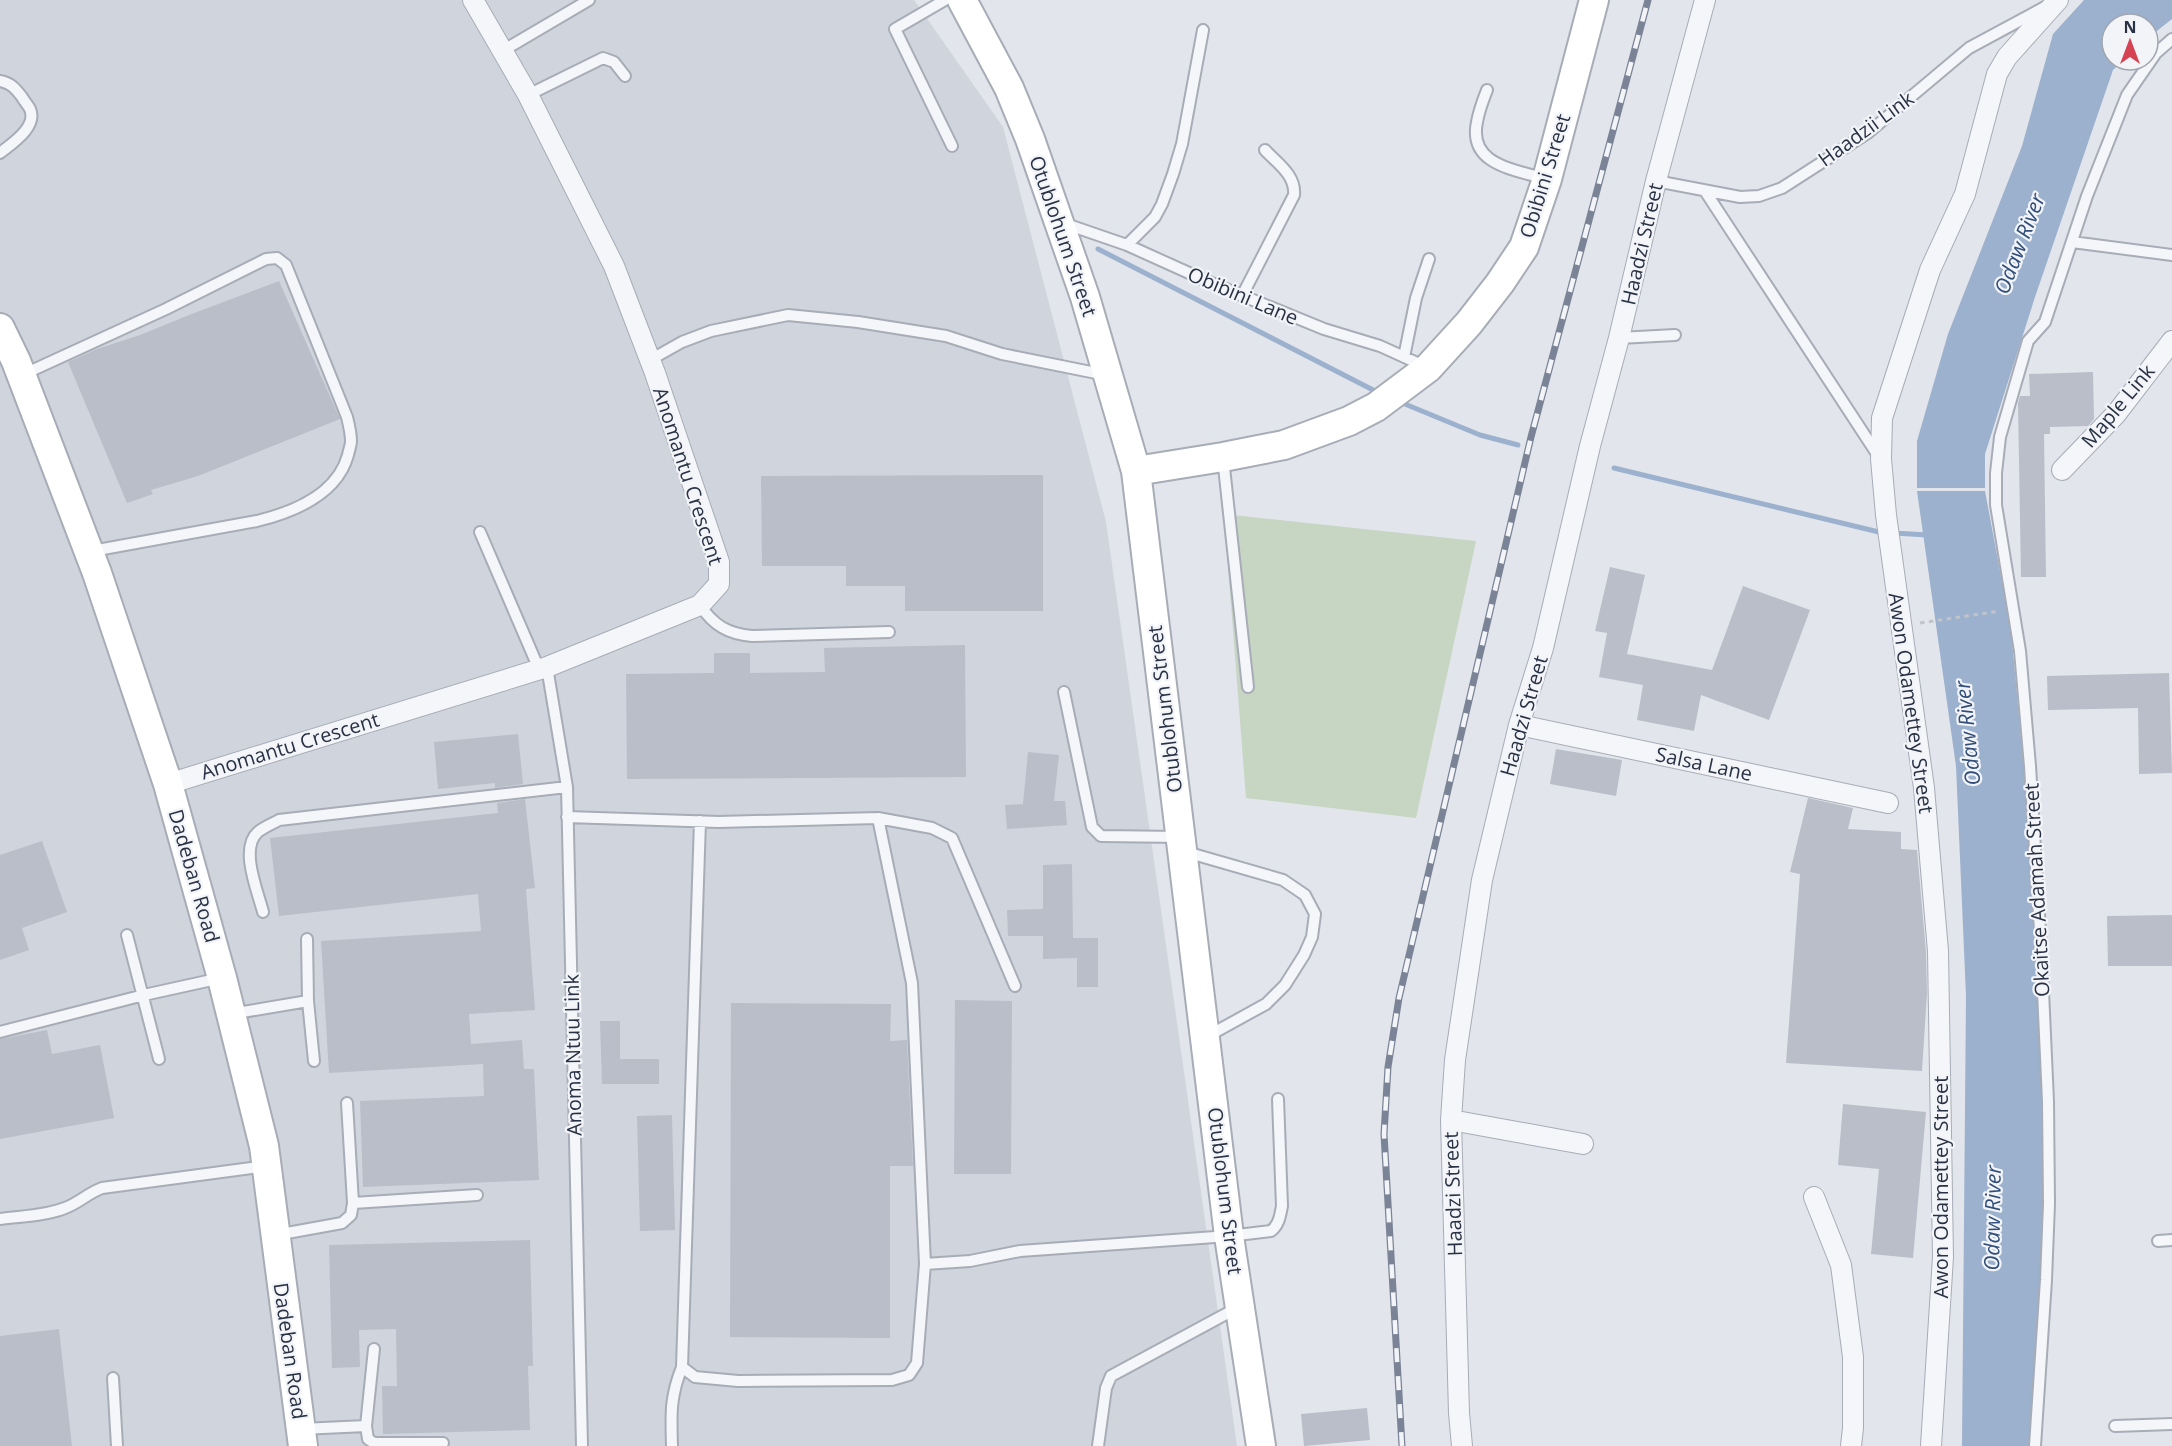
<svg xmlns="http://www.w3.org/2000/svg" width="2172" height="1446" viewBox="0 0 2172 1446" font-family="'Open Sans',sans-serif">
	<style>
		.built { fill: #d0d4dd }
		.green { fill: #c7d5c3 }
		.water { fill: #9bb1cd }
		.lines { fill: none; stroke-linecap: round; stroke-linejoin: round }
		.stream { stroke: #9bb1cd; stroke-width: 5 }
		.building { fill: #b9bec9 }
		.lane-casing { stroke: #a7acb6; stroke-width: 14 }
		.street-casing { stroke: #a7acb6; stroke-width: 22 }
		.secondary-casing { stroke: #a7acb6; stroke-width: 32 }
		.path { stroke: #c0c3ca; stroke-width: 3; stroke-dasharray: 4.5 4.5; stroke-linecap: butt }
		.lane { stroke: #f5f6f9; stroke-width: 10 }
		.street { stroke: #f5f6f9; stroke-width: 20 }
		.secondary { stroke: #fff; stroke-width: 28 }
		.rail-casing { stroke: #7b8496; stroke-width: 7 }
		.rail { stroke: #f2f4f8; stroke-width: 4.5; stroke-dasharray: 14; stroke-linecap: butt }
		.labels { text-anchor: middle; stroke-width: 4.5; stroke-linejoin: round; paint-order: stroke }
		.street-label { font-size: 20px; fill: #293244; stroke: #f2f4f8 }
		.water-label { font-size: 21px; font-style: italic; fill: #314e7a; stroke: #f2f4f8 }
	</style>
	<rect width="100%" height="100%" fill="#e2e5eb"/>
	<path class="built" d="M0 0H914L1003 127 1106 522 1237 1446H0Z"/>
	<path class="green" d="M1224 514 1476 541 1416 818 1246 798Z"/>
	<path class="water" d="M2084 0H2172V19L2148 38V24H2112V60H2124L2113 70 2035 297 1985 454V488H1917V441L1948 334 2022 146 2053 34Z
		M1917 491H1985L2011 630 2030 834 2043 1117V1237L2035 1378 2029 1446H1962L1966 996 1956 766Z"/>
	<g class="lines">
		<path class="stream" d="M1098 249 1377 392
			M1400 402 1480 435 1518 445
			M1614 468 1883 533
			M1893 533 1928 535"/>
	</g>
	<path class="building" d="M279 281 340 419 198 476 151 490 153 494 127 503 68 362 97 349 140 335 189 315Z
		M2093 372 2094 419 2088 426 2050 427V434H2044L2046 577H2021L2018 403 2020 396H2030L2029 374Z
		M1043 475V611H905V586H846V566H762L761 476Z
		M1610 567 1645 575 1627 654 1712 670 1743 586 1810 610 1769 720 1701 695 1694 731 1637 720 1643 685 1599 677 1607 633 1595 631Z
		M965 645 966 777 627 779 626 674 714 673V653H750V673L825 672 824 648Z
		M2169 673 2172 773 2139 774 2138 708 2048 710 2047 676Z
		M518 734 523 784 495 788V783L438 789 434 742Z
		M1556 749 1622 760 1616 796 1550 784Z
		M1028 752 1059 755 1054 801H1065L1067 825 1007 829 1005 805 1023 804Z
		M1808 798 1853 808 1848 829 1901 832V849L1917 850 1926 952 1927 993 1922 1071 1786 1063 1800 874 1790 872Z
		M525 799 535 888 526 889 535 1010 469 1014 471 1044 522 1040 524 1069H534L539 1180 363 1187 360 1101 484 1096 483 1064 329 1073 321 941 481 931 478 894 279 916 270 838 498 813 497 803Z
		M42 841 67 912 22 928 29 950 0 960V855Z
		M1072 864 1073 938H1098V987H1077V958L1043 959V936H1008L1007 910 1043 909V865Z
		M2172 915V966H2108L2107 916Z
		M955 1000 1012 1001 1011 1174H954Z
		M731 1003 891 1004 890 1041 907 1040 913 1166H890V1338L730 1337Z
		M600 1021H620V1059H659V1084H602Z
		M47 1030 52 1054 100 1045 114 1118 0 1139V1039Z
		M1843 1104 1926 1112 1913 1258 1871 1254 1879 1169 1838 1165Z
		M672 1115 675 1230 640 1231 637 1116Z
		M530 1240 533 1366H528L530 1430 383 1434 382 1386H397L396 1329 359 1330 360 1367 332 1368 329 1245Z
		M59 1329 72 1446H0V1336Z
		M1367 1408 1370 1440 1304 1446 1301 1414Z"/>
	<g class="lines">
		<defs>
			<path id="lane" d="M945 0 895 29 952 146
				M504 50 589 0
				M0 81C11 83 15 88 22 97 24 101 28 105 30 109 38 127 11 144 0 153
				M1487 90C1483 100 1479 111 1477 122 1468 165 1514 169 1545 179
				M528 95 603 58 614 62 625 76
				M1656 181 1740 197 1759 196 1782 188 1869 132 1969 48 2045 7
				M1705 191 1879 457
				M1063 223 1127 245 1209 282 1324 329 1380 346 1424 366
				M2072 242 2172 255
				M1127 245 1155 217 1162 204 1173 174 1182 144 1203 30
				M1242 296 1294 195C1296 175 1277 163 1265 150
				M1619 338 1675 335
				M1404 357 1416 298 1429 259
				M650 360 682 342 711 331 788 315 858 322 946 336 1002 354 1106 375
				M22 375 166 309 266 259 277 258 286 265 347 417C349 425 351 433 351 441 351 445 349 450 348 455 337 495 294 512 257 521L92 551
				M1223 458 1248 687
				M480 532 539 669
				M700 605C713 625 728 634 752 636L889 632
				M547 667 567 787 582 1446
				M1064 692 1092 827 1101 836 1181 837
				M567 817 719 822 878 818 932 828 952 838 1015 986
				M878 818 912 983 925 1264
				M700 821 682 1367 695 1377 738 1381 892 1380 909 1375 917 1363 925 1264 970 1261 1020 1251 1229 1236 1271 1231C1279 1225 1280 1216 1282 1206L1278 1099
				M1186 852 1283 880 1305 895 1315 914 1312 937 1304 955 1285 985 1266 1004 1206 1037
				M263 912C258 892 239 848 258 832 264 827 272 824 279 820L567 787
				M127 935 159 1059
				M307 939 308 1001 314 1061
				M231 1014 308 1001
				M0 1032 144 995 221 978
				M353 1203 477 1195
				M0 1219C21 1216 45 1216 65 1208 79 1203 88 1193 102 1188L266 1166
				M276 1235 342 1223 351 1215 353 1203 347 1103
				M2158 1241 2172 1240
				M374 1349 366 1426 368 1439 374 1443H443
				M113 1378 117 1446
				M2115 1426 2172 1424
				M301 1429 366 1426
				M672 1446C671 1414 670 1397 682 1367
				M1098 1446 1106 1388 1111 1376 1237 1308
				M2035 1446 2046 1280 2049 1204 2048 1101 2041 947 2030 766 2020 651 1996 505V473L2000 437 2028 341 2045 322 2087 196 2127 95 2156 53 2172 39"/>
			<path id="street" d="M2062 470 2116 414 2172 341
				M1519 725 1888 803
				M168 784 547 667 700 605 719 584V562L655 373 614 266 528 95 473 0
				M1451 1120 1583 1144
				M1814 1197 1841 1265 1853 1357V1428L1851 1446
				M1462 1446 1459 1413 1451 1120 1455 1060 1482 880 1519 725 1543 648 1590 446 1619 338 1656 181 1705 0
				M1931 1446 1943 1257 1938 951 1924 788 1886 515 1881 459 1882 418 1930 270 1965 194 1997 74 2007 57 2058 0"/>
			<path id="secondary" d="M962 0 1009 88 1030 139 1085 297 1136 471 1229 1236 1261 1446
				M0 328 16 361 97 573 168 784 222 978 264 1146 303 1446
				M1136 471 1223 457 1284 445 1349 421 1376 407 1428 368 1469 323 1500 283 1524 247 1547 179 1594 0"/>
		</defs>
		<use href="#lane" class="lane-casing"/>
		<use href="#street" class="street-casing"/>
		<use href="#secondary" class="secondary-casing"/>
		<path class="path" d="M1920 623 2000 611"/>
		<use href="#lane" class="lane"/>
		<use href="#street" class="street"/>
		<use href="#secondary" class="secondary"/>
		<defs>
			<path id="rail" d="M1402 1446 1384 1134 1388 1067 1399 998 1531 437 1648 0"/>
		</defs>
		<use href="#rail" class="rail-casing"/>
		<use href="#rail" class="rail"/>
	</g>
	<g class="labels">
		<g class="street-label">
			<text transform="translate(1866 129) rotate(-36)" y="7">Haadzii Link</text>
			<text transform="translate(1545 176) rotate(-73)" y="7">Obibini Street</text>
			<text transform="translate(1063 236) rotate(71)" y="7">Otublohum Street</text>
			<text transform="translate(1642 244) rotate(-77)" y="7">Haadzi Street</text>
			<text transform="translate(1243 296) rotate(23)" y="7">Obibini Lane</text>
			<text transform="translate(2118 406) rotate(-50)" y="7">Maple Link</text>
			<text transform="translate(688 476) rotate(72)" y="7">Anomantu Crescent</text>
			<text transform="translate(1911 703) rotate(82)" y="7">Awon Odamettey Street</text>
			<text transform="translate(1165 709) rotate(-97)" y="7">Otublohum Street</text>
			<text transform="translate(1524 716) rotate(-74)" y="7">Haadzi Street</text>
			<text transform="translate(290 746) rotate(-17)" y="7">Anomantu Crescent</text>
			<text transform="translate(1704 764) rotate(12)" y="7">Salsa Lane</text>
			<text transform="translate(194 876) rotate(74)" y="7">Dadeban Road</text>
			<text transform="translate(2037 890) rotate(-93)" y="7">Okaitse Adamah Street</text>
			<text transform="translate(573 1055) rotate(-91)" y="7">Anoma Ntuu Link</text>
			<text transform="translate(1941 1187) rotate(-90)" y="7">Awon Odamettey Street</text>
			<text transform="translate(1225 1191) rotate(83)" y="7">Otublohum Street</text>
			<text transform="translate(1453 1194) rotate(-92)" y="7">Haadzi Street</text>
			<text transform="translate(290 1351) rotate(82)" y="7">Dadeban Road</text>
		</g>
		<g class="water-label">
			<text transform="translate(2020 244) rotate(-69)" y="7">Odaw River</text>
			<text transform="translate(1968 733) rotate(-96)" y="7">Odaw River</text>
			<text transform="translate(1993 1218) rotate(-89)" y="7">Odaw River</text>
		</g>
	</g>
	<g transform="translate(2130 42)"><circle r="28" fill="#f2f4f8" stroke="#a2a6b0" stroke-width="1.5"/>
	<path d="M0-4.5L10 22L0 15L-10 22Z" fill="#d54251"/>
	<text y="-9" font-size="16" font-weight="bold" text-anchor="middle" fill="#293244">N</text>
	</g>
</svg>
